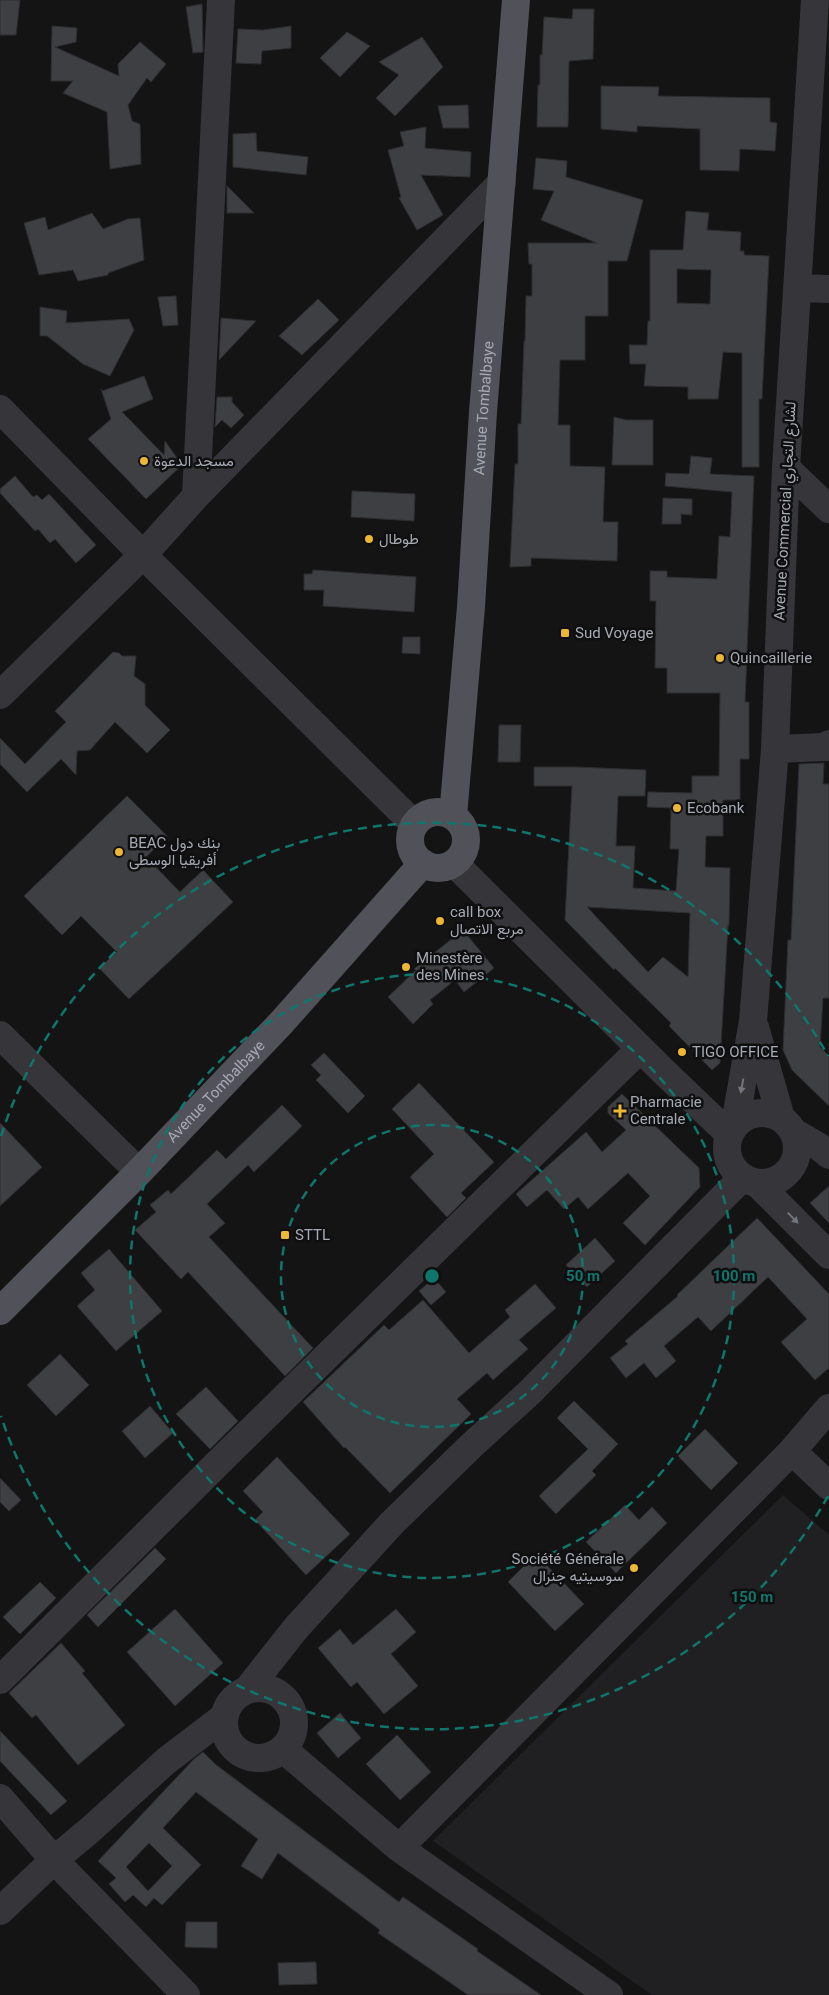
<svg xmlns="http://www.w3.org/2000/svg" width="829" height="1995" viewBox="0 0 829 1995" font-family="Roboto,Vazirmatn,sans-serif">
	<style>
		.built { fill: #202022 }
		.building { fill: #3e3f42; stroke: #2e2e31; fill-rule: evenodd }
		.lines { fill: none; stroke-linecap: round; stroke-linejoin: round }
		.minor { stroke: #35353a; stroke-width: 28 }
		.major { stroke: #515259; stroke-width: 28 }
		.oneway { fill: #73757e }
		.ring { fill: none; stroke: #0f766e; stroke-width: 2.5; stroke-dasharray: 9 6 }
		.poi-dot { fill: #edb634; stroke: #0f0f10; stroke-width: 2 }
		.labels { text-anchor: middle; stroke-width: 5; stroke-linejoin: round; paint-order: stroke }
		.street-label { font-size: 15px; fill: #a6aab5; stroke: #0f0f10 }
		.poi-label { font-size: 15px; fill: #a6aab5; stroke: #0f0f10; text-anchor: start }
		.centre { fill: #0f766e; stroke: #0f0f10; stroke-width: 2.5 }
		.ring-label { font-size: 15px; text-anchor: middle; font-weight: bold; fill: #0f766e; stroke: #0f0f10; stroke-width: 5; stroke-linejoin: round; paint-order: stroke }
	</style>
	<rect width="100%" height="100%" fill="#141415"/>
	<path class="built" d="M783 1495 829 1535V1995H652L433 1841Z"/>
	<path class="building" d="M0 0H20L16 35H0Z
		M202 4 203 52 193 53 186 7Z
		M573 9H594L593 59 569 61 568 127H537L538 85H540V55H542L544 17 572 19Z
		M52 26 77 28 76 42 55 47 119 76 118 64 140 42 166 64 151 82 147 78 128 105 132 121 140 124 141 164 110 169 107 112 63 93 73 81H51Z
		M291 26V48L262 51 261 64 236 63 238 29 263 30Z
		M347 32 370 46 340 77 320 58Z
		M422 37 443 67 395 116 376 98 399 75 379 62Z
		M601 86 659 87 658 96 770 98V122L777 123 775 151 740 149 739 171 700 170V129L637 126V132L601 129Z
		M468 105 469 128H443L438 106Z
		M426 127 425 148 471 152 470 177 421 175 443 215 417 230 399 198 401 197 388 150 404 146 400 132Z
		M256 133 257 151 308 157 306 175 233 167V134Z
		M536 158 567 161 566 177 643 200 627 261H608V316H585V360H560L558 425H570V466L605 467 603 522H618L617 561 531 558V566L510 567 515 464H518V424H521L524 341H525L526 296H532V264H529L528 243H597L541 220 554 191 533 189Z
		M227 186 254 213H227Z
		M686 211 709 213 707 230 741 232 740 251H744V255L769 256 762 399H759V467H742V353L723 352 718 399H688V387L644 386 646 364H630L629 345H647L648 321H650V250H683ZM677 269 711 270 710 304 677 303Z
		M92 213 103 229 128 219 140 218 144 260 108 273V275L78 281 73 270 39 275 24 223 45 217 48 230Z
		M176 296 178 325 163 326 158 297Z
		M318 299 339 320 302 355 279 336Z
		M40 307 67 311 66 323 129 319 134 330 110 376 83 364 47 336H40Z
		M221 318 256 321 219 360Z
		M144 376 153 399 122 412 164 455 165 441 182 465 146 499 88 439 111 419 101 389 102 391Z
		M217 397H232V402L244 415 231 428 222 420 215 427Z
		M614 417 626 420H653V465H612Z
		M691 456 712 458 710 474 754 476 745 702H749V759H740V800H723V836H706L705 867 730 868 729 925H728L720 1063 712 1070 669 1026 671 1023 615 968 614 970 565 920 572 786H534V767H576L646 770 645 796H618L616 846H635L633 888 676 891 679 849H670L671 808 647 807 648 792 692 793V776H719L720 693H667V668H655L656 601H650V571H667V577L717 579 719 536 730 537 732 492 665 486 666 473 689 474ZM587 907 690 913 688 977 663 957 648 972Z
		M15 476 33 497 37 495 42 500 49 494 96 545 76 563 55 539 50 543 38 529 35 531 0 493V489Z
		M352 491 415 494 414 521 351 517Z
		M663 498 692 499V515L681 514V524H662Z
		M313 570 416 577 414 612 323 606 324 590H304V574H312Z
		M403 637H420V654L402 653Z
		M113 652 119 653 122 656H136L134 676 145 684V705L170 730 147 753 115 722 90 750 77 751 76 775 61 759 27 792 0 764V738L25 764 66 722 55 711Z
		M499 725H521L520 762H498Z
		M824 763 823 784H829V998H823L820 1047 829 1056V1106L792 1070 783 1050 788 940H791L799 764Z
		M127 796 167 836 146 857 180 892 203 870 233 902 129 999 99 968 117 952 81 916 62 935 24 896Z
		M463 930 494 968 464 992 455 980 430 1000 433 1004 413 1024 388 997 416 970 414 969Z
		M324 1053 365 1096 348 1113 316 1080 321 1075 311 1065Z
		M419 1083 494 1162 461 1193 466 1198 447 1217 410 1177 434 1154 392 1109Z
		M622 1094 699 1168 700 1187 645 1245 623 1223 650 1196 628 1173 588 1209 578 1197 564 1209 547 1190 527 1207 516 1194 586 1132 602 1152 626 1130 608 1113V1107Z
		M282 1105 302 1126 254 1172 248 1165 207 1204 225 1223 209 1237 313 1348 285 1376 188 1272 181 1279 135 1230 156 1212 150 1205 168 1190 171 1194 217 1150 226 1159Z
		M0 1123 42 1167 0 1206Z
		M829 1186V1223L810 1203Z
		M757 1218 829 1294V1368L815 1380 781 1342 807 1319 768 1277 711 1331 698 1317 664 1346 676 1361 656 1378 644 1363 626 1378 610 1358 628 1344 625 1341 678 1296 677 1295Z
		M595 1238 615 1261 587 1287 566 1265Z
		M109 1249 162 1311 116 1351 77 1306 95 1290 81 1273Z
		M434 1278 446 1292 431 1305 419 1291Z
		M535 1284 556 1308 519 1340 528 1349 493 1380 487 1373 457 1399 471 1414 390 1493 345 1447 344 1448 303 1402 384 1325 389 1330 423 1300 469 1353 510 1317 505 1310Z
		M60 1354 89 1385 56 1416 27 1385Z
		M206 1387 238 1421 210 1449 176 1414Z
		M574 1401 618 1444 592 1471 596 1475 556 1514 539 1496 588 1449 557 1418Z
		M150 1406 173 1433 145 1458 122 1431Z
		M705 1429 738 1463 711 1490 678 1456Z
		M277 1457 350 1534 306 1575 255 1520 263 1512 243 1491Z
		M0 1478 21 1500 9 1511 0 1502Z
		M625 1505 639 1520 652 1507 667 1523 616 1573 586 1542Z
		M155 1548 166 1559 98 1627 87 1615Z
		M536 1554 584 1604 555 1631 508 1582Z
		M40 1582 56 1598 20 1634 3 1617Z
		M175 1609 223 1663 175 1706 127 1652Z
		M396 1609 416 1632 391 1654 418 1686 384 1714 357 1682 351 1687 318 1648 340 1629 353 1645Z
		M61 1643 85 1671 82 1673 125 1725 78 1765 36 1715 32 1718 9 1693Z
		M340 1713 361 1738 338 1758 317 1733Z
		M0 1731 67 1801 51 1815 0 1761Z
		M397 1735 431 1772 400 1800 366 1764Z
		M203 1752 215 1764 399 1902 403 1897 478 1949 477 1951 541 1995H468L378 1933 380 1930 278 1853 262 1879 241 1866 258 1839 196 1792 163 1828 201 1865 162 1905 154 1898 146 1907 133 1895 125 1902 109 1884 116 1878 98 1861 194 1759ZM149 1843 172 1866 148 1891 126 1867Z
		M186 1922H217V1948L185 1947Z
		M316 1962 317 1984 279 1985 278 1963Z"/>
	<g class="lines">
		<path class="minor" d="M797 288 829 289
			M0 409 143 555 414 824
			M786 468 829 509
			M196 496 221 0
			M0 695 143 555 196 496 502 182
			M775 749 825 747 829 744
			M454 863 662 1070 729 1134
			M755 1027 781 1118
			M0 1035 139 1172
			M727 1148a35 35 0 1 1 70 0a35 35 0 1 1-70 0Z
			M735 1124 753 1021 775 749 786 468 815 0
			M794 1132 818 1146 829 1155
			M758 1184 829 1255
			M792 1451 829 1486
			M0 1680 227 1454 640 1049
			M224 1723a35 35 0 1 1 70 0a35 35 0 1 1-70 0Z
			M247 1690 296 1628 392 1523 472 1445 529 1393 742 1178
			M283 1749 399 1848 609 1995
			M0 1798 54 1860 186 1995
			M399 1848 792 1451 829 1408
			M0 1911 54 1860 90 1830 166 1761 225 1716"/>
		<g class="major">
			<circle cx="438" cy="840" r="28"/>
			<path id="s1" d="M453 816 471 607 483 412 516 0"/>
			<path id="s2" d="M0 1311 139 1172 282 1022 423 863"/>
		</g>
	</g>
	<defs><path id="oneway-solid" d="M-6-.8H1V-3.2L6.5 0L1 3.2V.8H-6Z" transform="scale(1.25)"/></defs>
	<g class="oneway">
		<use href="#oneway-solid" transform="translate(742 1086) rotate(100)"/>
		<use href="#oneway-solid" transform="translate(793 1218) rotate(46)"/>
	</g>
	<g class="ring">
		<circle cx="432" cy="1276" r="151"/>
		<circle cx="432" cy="1276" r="302"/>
		<path d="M828 1496A453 453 0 0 1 1 1416M1 1136A453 453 0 0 1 828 1056"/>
	</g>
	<g class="poi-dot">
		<circle cx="144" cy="461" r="5"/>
		<circle cx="369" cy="539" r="5"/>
		<rect x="560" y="628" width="10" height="10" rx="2.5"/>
		<circle cx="720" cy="658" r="5"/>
		<circle cx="677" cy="808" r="5"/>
		<circle cx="119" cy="852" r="5"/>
		<circle cx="440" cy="921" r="5"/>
		<circle cx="406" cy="967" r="5"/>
		<circle cx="682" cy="1052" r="5"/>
		<path d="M617.5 1103.5h5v5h5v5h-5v5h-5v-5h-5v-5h5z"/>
		<rect x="280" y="1230" width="10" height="10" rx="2.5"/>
		<circle cx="634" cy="1568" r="5"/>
	</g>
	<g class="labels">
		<g class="street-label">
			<text dy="5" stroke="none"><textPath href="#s1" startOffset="409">Avenue Tombalbaye</textPath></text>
			<text transform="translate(785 511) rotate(-87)" y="5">Avenue Commercial لشارع التجاري</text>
			<text dy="5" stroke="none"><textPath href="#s2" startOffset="308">Avenue Tombalbaye</textPath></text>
		</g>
		<g class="poi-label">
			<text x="154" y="466">مسجد الدعوة</text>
			<text x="379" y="544">طوطال</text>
			<text x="575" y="638">Sud Voyage</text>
			<text x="730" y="663">Quincaillerie</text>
			<text x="687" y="813">Ecobank</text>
			<text x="129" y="848">BEAC بنك دول<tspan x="129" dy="17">أفريقيا الوسطى</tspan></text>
			<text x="450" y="917">call box<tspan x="450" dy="17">مربع الاتصال</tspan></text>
			<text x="416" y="963">Minestère<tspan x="416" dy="17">des Mines</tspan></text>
			<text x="692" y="1057">TIGO OFFICE</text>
			<text x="630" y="1107">Pharmacie<tspan x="630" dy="17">Centrale</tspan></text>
			<text x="295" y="1240">STTL</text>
			<text x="624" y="1564" text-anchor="end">Société Générale<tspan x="624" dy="17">سوسيتيه جنرال</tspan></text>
		</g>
	</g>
	<circle cx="432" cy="1276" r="8" class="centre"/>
	<g class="ring-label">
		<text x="583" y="1281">50 m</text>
		<text x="734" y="1281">100 m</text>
		<text x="752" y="1602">150 m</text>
	</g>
</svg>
